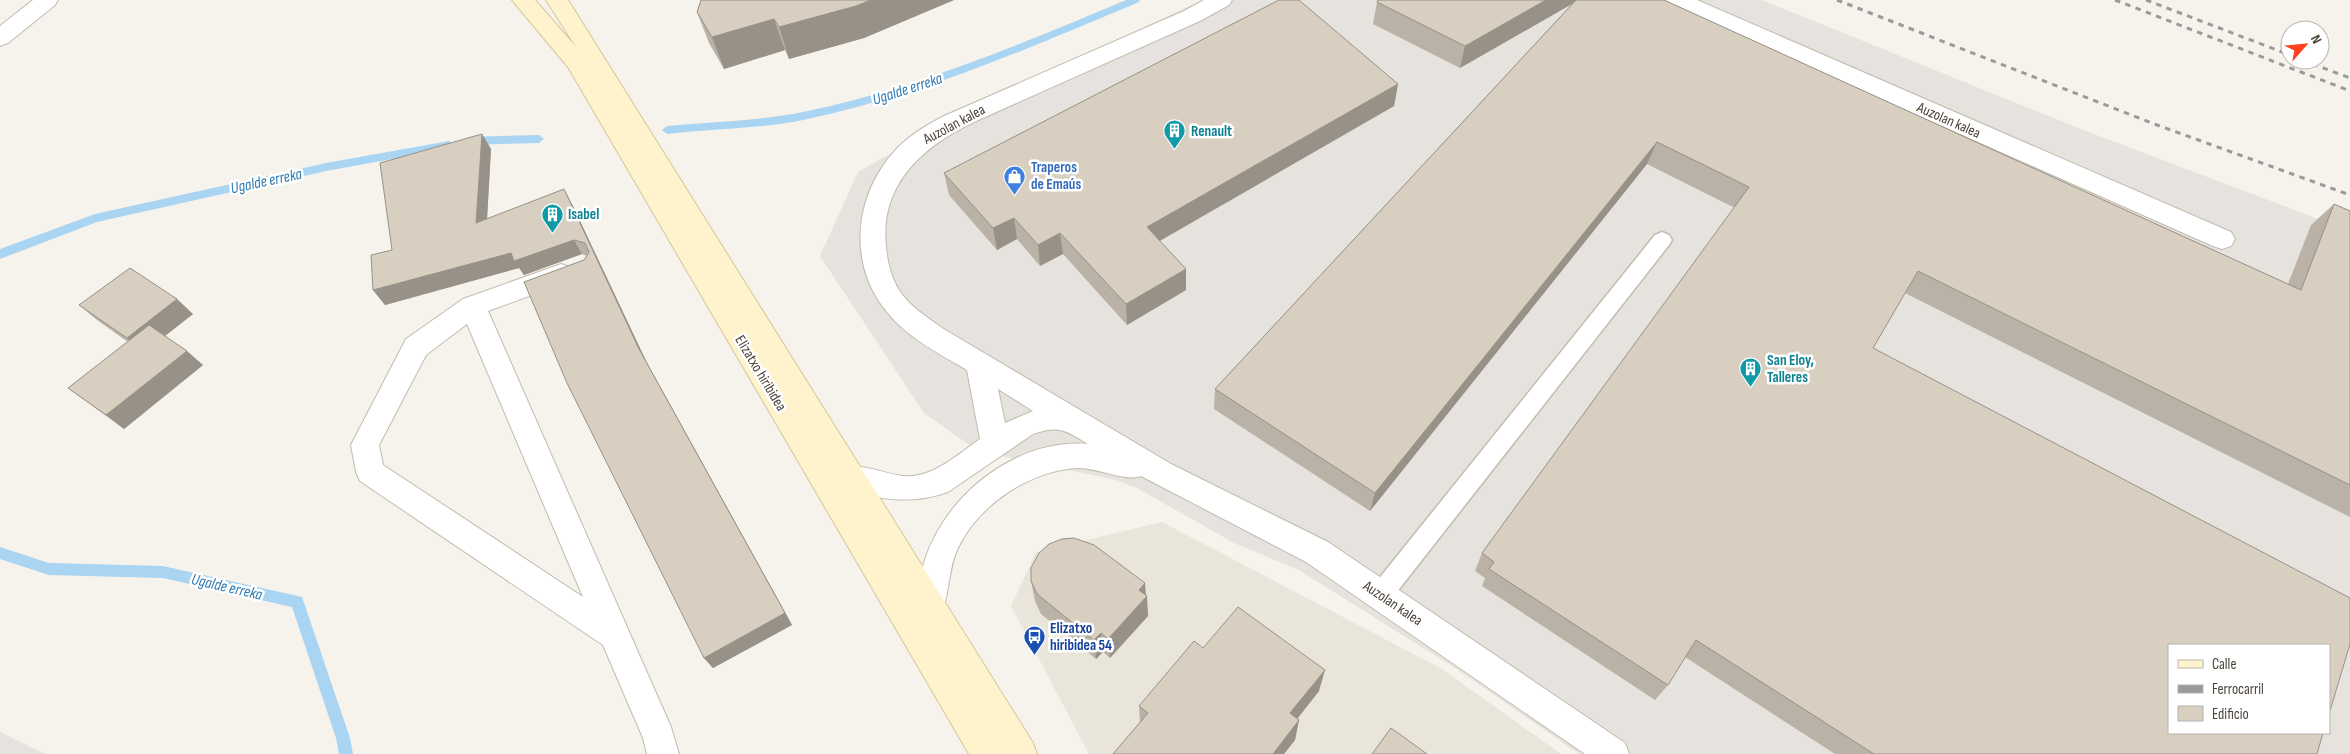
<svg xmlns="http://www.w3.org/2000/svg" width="2350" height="754" viewBox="0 0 2350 754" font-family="'Sofia Sans Condensed',sans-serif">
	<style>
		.residential { fill: #eae5da }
		.industrial { fill: #e6e2dd; fill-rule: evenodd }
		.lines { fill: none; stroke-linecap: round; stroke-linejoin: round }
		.stream { fill: #a9d4f2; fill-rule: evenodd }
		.service-casing { stroke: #c2bbae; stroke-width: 3 }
		.minor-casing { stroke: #c2bbae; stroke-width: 2 }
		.secondary-casing { stroke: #d6c79b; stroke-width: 2 }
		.service { fill: #fff; fill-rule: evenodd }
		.minor { fill: #fff; fill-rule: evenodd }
		.secondary { fill: #fff3cd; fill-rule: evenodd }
		.rail { stroke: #9a9a9a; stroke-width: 3; stroke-dasharray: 5.5 5.5; stroke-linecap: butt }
		.wall { fill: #bab2a6 }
		.shaded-wall { fill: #979187 }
		.building { fill: #d8cfc1; stroke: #979187 }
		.labels { text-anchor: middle; stroke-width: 5; stroke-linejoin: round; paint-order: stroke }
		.street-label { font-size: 15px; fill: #4b4439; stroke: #fff }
		.culture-label { font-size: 15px; font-weight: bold; fill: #0d838f; stroke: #fff; text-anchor: start }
		.shop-label { font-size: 15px; font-weight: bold; fill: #366cbe; stroke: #fff; text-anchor: start }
		.transit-label { font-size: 15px; font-weight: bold; fill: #164399; stroke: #fff; text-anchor: start }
		.water-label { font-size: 16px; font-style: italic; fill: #2e7ab2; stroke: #fff }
	</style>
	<rect width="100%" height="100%" fill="#f6f3ec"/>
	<path class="residential" d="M1162 522 1442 669 1561 754H1089L1011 606 1036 552Z"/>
	<path class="industrial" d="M1202 0H1762L2078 128 2350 231V754H1579L1458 670 1299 570 1234 543 1137 488 1116 480 978 451 924 413 820 256 858 172 966 111ZM2169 645H2329V733H2169Z
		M0 732 45 754H0Z"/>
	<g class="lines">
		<path class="stream" d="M1126 0H1140L1139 2C1029 48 920 96 803 120 758 129 712 129 667 134L662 130 667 126C712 122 758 121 803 112 915 89 1021 44 1126 0Z
			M539 135 544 139 539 143 468 145 463 141 468 137Z
			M449 141 455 145 453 148 326 171 97 222 0 259V249L95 214 326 163Z
			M0 547 49 563 163 566 302 597 350 738 353 754H339L336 738 292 607 163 578 49 575 0 559Z"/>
		<defs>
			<path id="service" d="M1662 232 1669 235 1672 240 1669 245 1389 602 1381 605 1373 602 1369 594 1373 586 1655 235Z"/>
			<path id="minor" d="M33 0H58L55 5 8 43 0 46V26Z
				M1204 0H1232L1229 5 1200 21 974 122C923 146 879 185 886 246 887 261 891 277 899 290 909 306 927 317 942 328L1171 464 1328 542 1625 743 1629 754H1585L1306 562 1141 476C1125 482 1097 467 1077 468 1030 471 979 504 958 548 948 568 950 593 941 614L930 618 919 614C913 601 918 588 921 574 937 501 1012 438 1088 444 1065 430 1060 425 1033 434L948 492C911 505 878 500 842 487L838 478 842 469C862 462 883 474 903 476 932 479 958 454 980 439L967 370C938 353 908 338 887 312 848 265 854 199 892 154 906 137 925 126 944 116L1184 11ZM998 389 1033 411 1005 423Z
				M1666 0H1697L2231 232 2235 239 2231 246 2222 249 2213 246 1669 5Z
				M561 264 570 267 574 274 570 281 488 311 671 727 679 754H647L643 738 603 645 360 481 356 472 351 445 406 339 463 299ZM467 324 583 597 383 465 379 445 426 355Z"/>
			<path id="secondary" d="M512 0H535L576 47 546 0H568L1033 743 1037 754H969L568 67Z"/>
		</defs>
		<use href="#service" class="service-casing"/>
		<use href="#minor" class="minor-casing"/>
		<use href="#secondary" class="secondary-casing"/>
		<use href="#service" class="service"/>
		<use href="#minor" class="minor"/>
		<use href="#secondary" class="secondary"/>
		<path class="rail" d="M1837 0 2157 125 2350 195
			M2115 0 2350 91
			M2146 0 2290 55
			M2302 60 2350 78"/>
	</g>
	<path class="wall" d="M701 0H954L864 38 789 59 785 50 724 69 709 43 697 12Z
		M1664 0 2288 284 2311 225 2334 204 2350 211V517L1905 293 1873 348 2317 754H1835L1685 657 1668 685 1655 700 1482 586 1485 578 1475 571 1482 553 1735 208 1647 164 1370 511 1214 409 1215 389 1573 3 1460 68 1373 24 1377 2Z
		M1398 84 1394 106 1160 241 1186 269V290L1127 325 1063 254 1040 266 1017 239 997 250 949 195 944 173Z
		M482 134 491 149 487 218 572 204 647 363 792 625 713 668 704 658 584 260 587 256 582 254 524 275 519 268 385 305 373 290 392 250Z
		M79 305 193 314 165 336 203 365 124 429 87 402 68 388 128 342 97 320Z
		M1031 581 1146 595 1148 616 1110 658 1103 652 1096 659 1041 614 1035 601Z
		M1203 648 1319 691 1297 719 1299 720 1295 740 1284 754H1113L1140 722 1139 706Z"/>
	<path class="shaded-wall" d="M871 0H954L864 38 789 59 779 27Z
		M1546 0H1579L1460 68 1465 46Z
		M774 19 785 50 724 69 712 37Z
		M1398 84 1394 106 1147 248V227Z
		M482 134 491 149 486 238 476 223Z
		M1657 142 1647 164 1370 511 1375 493Z
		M564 189 572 204 647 363 792 625 713 668 704 658 639 349Z
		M1014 218 1017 239 997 250 993 228Z
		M1060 233 1063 254 1040 266 1038 245Z
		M574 240 582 254 524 275 519 268 385 305 373 290 511 253Z
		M1186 269V290L1127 325 1126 304Z
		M177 299 193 314 143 353 127 338Z
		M187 351 203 365 124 429 106 415Z
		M1145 583 1146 597 1147 596 1148 616 1110 658 1108 639 1139 590Z
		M1101 633 1103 652 1096 659 1094 640Z
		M1325 670 1319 691 1286 733 1290 713Z
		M1299 720 1295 740 1284 754H1273Z"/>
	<path class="building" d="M701 0H871L856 6 779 27 774 19 712 37 697 12Z
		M1279 0H1299L1398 84 1147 227 1186 269 1126 304 1060 233 1038 245 1014 218 993 228 944 173Z
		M1378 0H1546L1465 46 1377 2Z
		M1576 0H1664L2301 290 2334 204 2350 211V485L1918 271 1873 348 2350 598V644L2329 714V645H2169V733H2323L2317 754H1874L1696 640 1668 685 1489 569 1494 562 1482 553 1749 187 1657 142 1375 493 1215 389Z
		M482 134 476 223 564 189 639 349 785 613 704 658 567 383 524 282 584 260 589 252 585 243 574 240 514 261 511 253 373 290 371 255 392 250 380 163Z
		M130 268 177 299 127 338 79 305Z
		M149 325 187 351 106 415 68 388Z
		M1074 538 1094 545 1145 583 1139 590 1147 596 1108 639 1101 633 1094 640 1037 594 1031 581V568L1039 553 1049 544 1062 539Z
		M1238 607 1325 670 1290 713 1299 720 1273 754H1113L1148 713 1139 706 1194 641 1203 648Z
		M1391 728 1427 754H1372Z"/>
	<defs>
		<symbol id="building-pin" viewBox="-11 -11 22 30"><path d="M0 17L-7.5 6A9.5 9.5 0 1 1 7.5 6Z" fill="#0f9aa8" stroke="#fff"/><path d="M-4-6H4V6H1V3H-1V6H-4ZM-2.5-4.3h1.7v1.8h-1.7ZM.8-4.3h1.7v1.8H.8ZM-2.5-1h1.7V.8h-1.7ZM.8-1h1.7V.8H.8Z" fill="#fff"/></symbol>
		<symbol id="shop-pin" viewBox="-11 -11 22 30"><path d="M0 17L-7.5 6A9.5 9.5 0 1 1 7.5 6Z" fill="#3f7fe0" stroke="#fff"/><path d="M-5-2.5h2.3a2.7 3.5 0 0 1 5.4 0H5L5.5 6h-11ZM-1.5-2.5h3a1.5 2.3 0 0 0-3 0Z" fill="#fff"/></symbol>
		<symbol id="bus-pin" viewBox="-11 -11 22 30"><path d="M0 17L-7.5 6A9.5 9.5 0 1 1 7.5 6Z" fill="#1a4fb4" stroke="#fff"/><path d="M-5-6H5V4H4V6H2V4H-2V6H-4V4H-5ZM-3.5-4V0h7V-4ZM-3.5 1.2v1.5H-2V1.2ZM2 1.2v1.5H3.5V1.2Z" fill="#fff"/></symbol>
	</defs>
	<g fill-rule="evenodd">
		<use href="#building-pin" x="1162" y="118" width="25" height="34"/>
		<use href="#shop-pin" x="1002" y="164" width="25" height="34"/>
		<use href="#building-pin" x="540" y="202" width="25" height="34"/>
		<use href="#building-pin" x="1738" y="356" width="25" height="34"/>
		<use href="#bus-pin" x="1022" y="624" width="25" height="34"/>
	</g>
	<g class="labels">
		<g class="street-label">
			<text transform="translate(1949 120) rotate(24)" y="5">Auzolan kalea</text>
			<text transform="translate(954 124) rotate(-28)" y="5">Auzolan kalea</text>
			<text transform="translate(761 373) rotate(59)" y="5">Elizatxo hiribidea</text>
			<text transform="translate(1393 603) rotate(34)" y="5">Auzolan kalea</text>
		</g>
		<g class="culture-label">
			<text x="1191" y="136">Renault</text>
			<text x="568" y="219">Isabel</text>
			<text x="1767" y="365">San Eloy,<tspan x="1767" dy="17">Talleres</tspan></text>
		</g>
		<g class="shop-label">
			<text x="1031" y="172">Traperos<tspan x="1031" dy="17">de Emaús</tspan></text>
		</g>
		<g class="transit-label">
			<text x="1050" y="633">Elizatxo<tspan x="1050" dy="17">hiribidea 54</tspan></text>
		</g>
		<g class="water-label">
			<text transform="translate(907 88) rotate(-18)" y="6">Ugalde erreka</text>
			<text transform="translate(266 180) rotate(-12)" y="6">Ugalde erreka</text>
			<text transform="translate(227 586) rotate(13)" y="6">Ugalde erreka</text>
		</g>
	</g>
	<rect x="2168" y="644" width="162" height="90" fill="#ffffff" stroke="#b7b4b0"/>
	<rect x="2178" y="660" width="25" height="8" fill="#fff3cd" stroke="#b7b4b0"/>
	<text x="2212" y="669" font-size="15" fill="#4b4439">Calle</text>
	<rect x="2178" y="685" width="25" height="8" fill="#9a9a9a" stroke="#b7b4b0"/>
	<text x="2212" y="694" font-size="15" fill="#4b4439">Ferrocarril</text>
	<rect x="2178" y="706" width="25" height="15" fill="#d8cfc1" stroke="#b7b4b0"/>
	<text x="2212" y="719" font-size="15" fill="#4b4439">Edificio</text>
	<g transform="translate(2305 45) rotate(63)"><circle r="24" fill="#ffffff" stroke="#b7b4b0"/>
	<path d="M0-4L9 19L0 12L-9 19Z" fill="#fc3f1d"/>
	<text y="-8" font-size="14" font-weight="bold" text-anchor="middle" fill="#4b4439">N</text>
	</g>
</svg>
